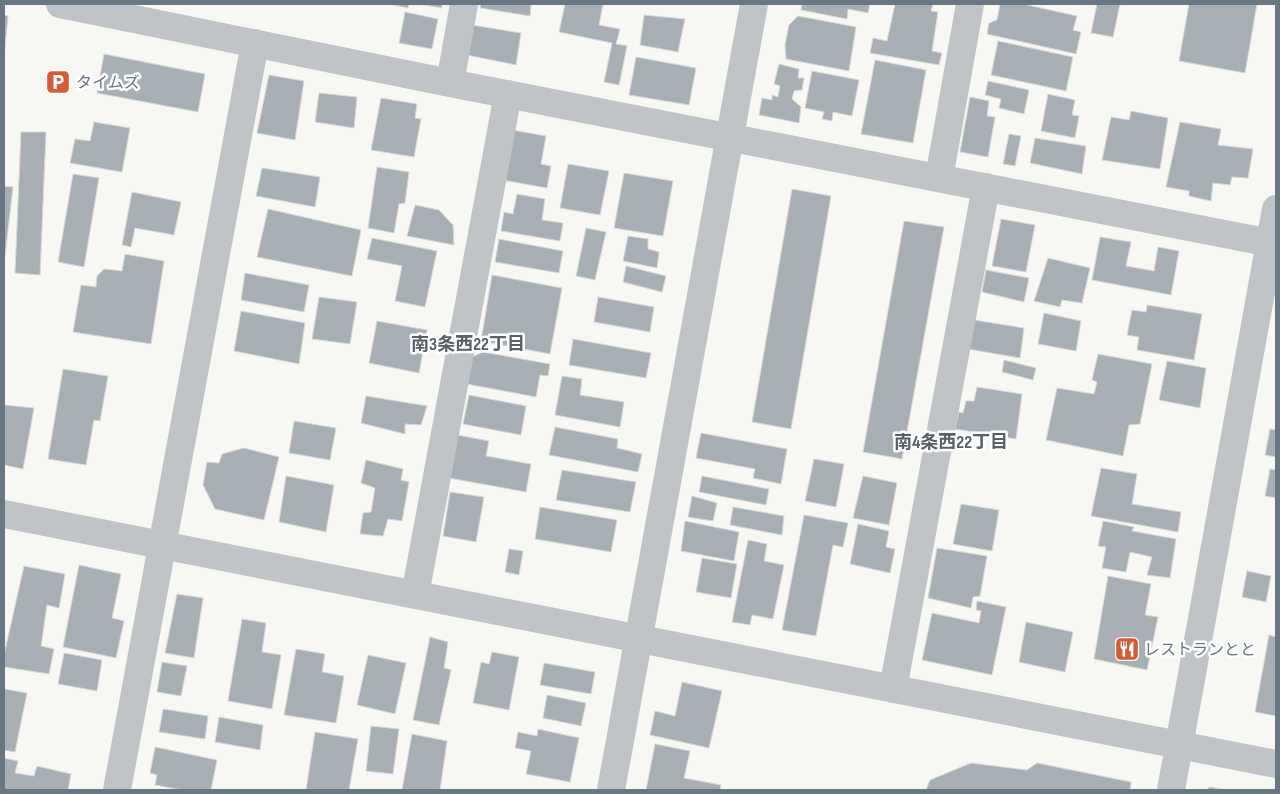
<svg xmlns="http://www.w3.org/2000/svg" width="1280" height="794" viewBox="0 0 1280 794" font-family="'Sofia Sans Condensed','Noto Sans JP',sans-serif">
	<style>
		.building { fill: #a8afb4; stroke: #d8d8d6 }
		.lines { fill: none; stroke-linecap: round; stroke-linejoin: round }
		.minor { stroke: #c0c4c7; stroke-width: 28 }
		.labels { text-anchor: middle; stroke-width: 5; stroke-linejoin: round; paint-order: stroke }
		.poi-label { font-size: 16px; fill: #687782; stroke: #fff; text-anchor: start }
		.neighbourhood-label { font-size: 18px; font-weight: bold; fill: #566068; stroke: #fff }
	</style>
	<rect width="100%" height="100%" fill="#f7f7f4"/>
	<path class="building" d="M390 4H409L408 8Z
		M419 4H442V8Z
		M481 4H531L530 16 480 8Z
		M565 4H603L599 25 620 29 616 44 627 46 619 85 604 82 612 43 559 32Z
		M802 4H870L868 13 848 9 847 19 801 10Z
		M895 4H933L931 11 938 12 932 51 942 53 939 65 870 53 873 38 887 41Z
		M1000 4H1023L1077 16 1073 30 1081 32 1076 54 987 34 989 23 997 20Z
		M1097 4H1120L1113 37 1091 33Z
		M1189 4H1257L1245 73 1179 61Z
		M405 12 438 19 432 49 399 43Z
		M4 15 8 16 4 58Z
		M644 15 685 19 678 52 640 45Z
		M798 16 856 27 849 71 786 59 785 45 789 25Z
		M472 25 521 33 516 65 467 55Z
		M998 41 1073 57 1066 91 991 75Z
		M104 54 205 74 198 112 97 93Z
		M636 57 696 68 689 105 629 95Z
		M875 60 926 70 913 143 861 134Z
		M779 64 799 69 798 78H804L802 90 794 91 792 99 801 107 799 123 759 115 762 98 772 100V95L778 97 780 86 774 84Z
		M812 71 859 80 852 116 833 112 832 121 822 119 824 112 805 108Z
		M269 75 304 81 295 140 257 133Z
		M988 81 1029 90 1024 114 999 108 1001 99 985 95Z
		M319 93 357 97 354 128 315 122Z
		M1048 94 1075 100 1072 115 1079 116 1075 138 1041 131Z
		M970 97 989 101 987 116 995 117 988 157 960 152Z
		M381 98 417 104 415 118 421 119 414 157 371 150Z
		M1131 111 1168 118 1160 169 1102 160 1111 117 1129 120Z
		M94 122 130 128 122 172 70 163 75 139 90 141Z
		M1180 122 1221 129 1218 145 1253 149 1248 178 1232 177 1230 185 1213 183 1211 201 1189 196V191L1166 187Z
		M512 130 546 136 541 164 551 166 547 188 502 180Z
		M21 132H46L40 275 15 273Z
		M1009 134 1021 136 1015 166 1003 164Z
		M1035 138 1086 146 1082 174 1030 163Z
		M568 164 609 171 600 215 560 208Z
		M377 167 409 172 405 203 399 204 394 233 368 228Z
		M262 168 320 177 315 207 256 196Z
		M624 173 673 181 663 236 614 228Z
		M73 174 99 178 84 267 58 262Z
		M4 186 13 187 5 256H4Z
		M792 189 831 196 791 429 752 422Z
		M132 192 181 202 174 235 135 228 131 247 122 245Z
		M517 194 545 199 542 220 563 223 560 241 501 231 504 212 513 214Z
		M415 205 439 210 453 225 454 245 407 236Z
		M268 209 361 230 352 276 257 257Z
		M1001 219 1035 225 1026 272 992 266Z
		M904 221 944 227 902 459 863 452Z
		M586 228 606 232 595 280 576 276Z
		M628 236 648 239V249L659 252 657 268 623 261Z
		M1100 237 1131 242 1126 266 1154 271 1158 247 1179 251 1171 295 1092 280Z
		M372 238 437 251 425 307 395 301 402 266 367 259Z
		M499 239 563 251 559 273 495 262Z
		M125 254 164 261 151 344 73 332 81 285 96 287 97 276 104 269 122 271Z
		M1048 258 1090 268 1082 303 1062 300 1060 307 1034 301Z
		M626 266 666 276 662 292 623 282Z
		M986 270 1029 278 1024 302 982 292Z
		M245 273 309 285 304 312 241 300Z
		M492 275 562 288 550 354 481 341Z
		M319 297 357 302 350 344 312 339Z
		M598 297 654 307 650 332 594 322Z
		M1147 305 1202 314 1194 360 1137 350 1139 337 1127 335 1132 310 1146 312Z
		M241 311 305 323 299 364 234 351Z
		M1044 313 1081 321 1076 351 1038 344Z
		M974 320 1024 328 1020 358 968 349Z
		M377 321 427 330 419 373 369 363Z
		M573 339 651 353 646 378 569 365Z
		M483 352 550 364 548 376 540 375 536 397 467 384 472 357Z
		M1098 354 1152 364 1140 424 1129 425 1123 456 1046 440 1057 388 1094 394 1097 382 1092 380Z
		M1004 360 1036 368 1033 380 1002 372Z
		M1167 361 1206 368 1200 408 1159 400Z
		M63 369 108 376 100 421 94 420 86 465 48 459Z
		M562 376 582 379 580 395 624 402 620 427 555 415Z
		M977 387 1022 394 1016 439 955 429 959 412 963 413 966 401H974Z
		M469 395 526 406 521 435 463 424Z
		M366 396 427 406 421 425 405 424V434L361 423Z
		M4 405 34 408 23 469 4 465Z
		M294 421 336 428 330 460 289 453Z
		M555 427 618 439 617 448 642 454 638 472 549 455Z
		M1270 429 1276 430V457L1265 455Z
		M701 433 787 449 781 484 753 478 755 469 696 458Z
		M457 435 489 441 486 456 531 464 526 492 449 478Z
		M244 448 279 457 264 520 215 509 203 485 207 462 219 463 222 454Z
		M814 459 844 464 836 507 805 501Z
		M366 460 403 469 401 480 409 482 402 521 388 519 383 536 360 534 363 513 371 512 375 488 361 483Z
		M1101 468 1137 474 1132 504 1181 512 1178 532 1091 516Z
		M1270 469 1276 470V498L1265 496Z
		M562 470 636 482 630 512 556 500Z
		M286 476 334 485 326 532 279 522Z
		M702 476 769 489 766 505 699 492Z
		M863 476 897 483 889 525 853 518Z
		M450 492 484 497 476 542 443 536Z
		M692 496 717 503 713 521 688 517Z
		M961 504 999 510 992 551 953 544Z
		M540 507 617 520 611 552 535 539Z
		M733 507 784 516 782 535 730 525Z
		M804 515 848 523 843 547 833 545 816 636 782 630Z
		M685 521 739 532 734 561 681 551Z
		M1103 521 1134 527 1132 531 1176 539 1170 578 1147 575 1152 557 1130 552 1126 572 1102 568 1106 547 1098 546Z
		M858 524 889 531 886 547 895 549 890 573 850 564Z
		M748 540 767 544 764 561 784 565 773 619 752 615 750 625 732 622Z
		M937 548 987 556 980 596 973 597 971 608 928 598Z
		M509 549 523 551 519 575 505 572Z
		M702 558 737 564 731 598 696 592Z
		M79 565 121 574 112 618 124 621 116 658 63 647Z
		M24 566 65 574 59 608 47 605 41 646 54 649 49 674 4 667V655Z
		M1247 571 1271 576 1266 602 1242 597Z
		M1108 576 1151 584 1145 615 1158 617 1147 670 1094 659Z
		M177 594 203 598 194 658 165 653Z
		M977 601 1006 607 992 675 922 660 932 613 979 623 981 611 976 610Z
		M242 619 266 623 262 652 281 655 272 709 228 701Z
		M1026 622 1073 632 1065 672 1019 662Z
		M1269 635 1276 637V716L1255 712Z
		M430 637 448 642 444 668 451 670 439 725 413 720Z
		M296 649 325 654 322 672 344 676 336 723 284 715Z
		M492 652 519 657 509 710 473 703 481 662 489 664Z
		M64 653 102 660 97 691 58 684Z
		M368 655 406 663 395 714 357 705Z
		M162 662 187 666 181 696 157 692Z
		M544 663 595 672 591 694 540 685Z
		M682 682 722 691 709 748 650 735 655 711 675 716Z
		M4 689 27 693 15 752 4 750Z
		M547 695 586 703 581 726 543 718Z
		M163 709 208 716 205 739 159 732Z
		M219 717 263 725 260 750 215 742Z
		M371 726 399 729 393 774 366 771Z
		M538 729 579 738 570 782 526 774 531 751 515 748 518 732 537 736Z
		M315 732 358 739 349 790H306Z
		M412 734 447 741 440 790H402Z
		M655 744 690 751 684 778 721 785 720 790H646Z
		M155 747 217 760 211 790H182L155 785 157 775 150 773Z
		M4 758 18 761 15 773 34 776 37 766 71 774 68 790H4Z
		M971 763 1027 770 1037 763 1131 782 1130 790H926L930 780Z
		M1209 787 1227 790H1208Z"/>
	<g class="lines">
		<path class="minor" d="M60 4 450 83 1276 244
			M450 83 464 4
			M939 178 970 4
			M4 514 1276 764
			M415 595 508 94
			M893 689 986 187
			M117 790 255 43
			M611 790 754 4
			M1171 790 1276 209"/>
	</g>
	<defs>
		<symbol id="parking-square" viewBox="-11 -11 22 22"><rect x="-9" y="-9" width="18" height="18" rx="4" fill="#d45c37" stroke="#fff"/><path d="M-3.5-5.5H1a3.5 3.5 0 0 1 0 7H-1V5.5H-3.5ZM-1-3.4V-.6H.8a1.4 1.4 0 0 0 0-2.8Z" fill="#fff"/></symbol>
		<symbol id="restaurant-square" viewBox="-11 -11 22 22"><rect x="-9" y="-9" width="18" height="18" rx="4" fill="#d45c37" stroke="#fff"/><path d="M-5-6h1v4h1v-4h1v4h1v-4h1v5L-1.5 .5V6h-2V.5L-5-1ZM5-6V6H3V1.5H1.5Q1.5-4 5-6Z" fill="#fff"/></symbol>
	</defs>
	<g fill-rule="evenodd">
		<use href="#parking-square" x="44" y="68" width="28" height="28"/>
		<use href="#restaurant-square" x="1113" y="635" width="28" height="28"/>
	</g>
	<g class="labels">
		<g class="poi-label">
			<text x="76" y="88">タイムズ</text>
			<text x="1144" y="655">レストランとと</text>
		</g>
		<g class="neighbourhood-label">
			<text x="468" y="350">南3条西22丁目</text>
			<text x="951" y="448">南4条西22丁目</text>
		</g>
	</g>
	<rect width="1280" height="794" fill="none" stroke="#687782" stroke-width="10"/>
</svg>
